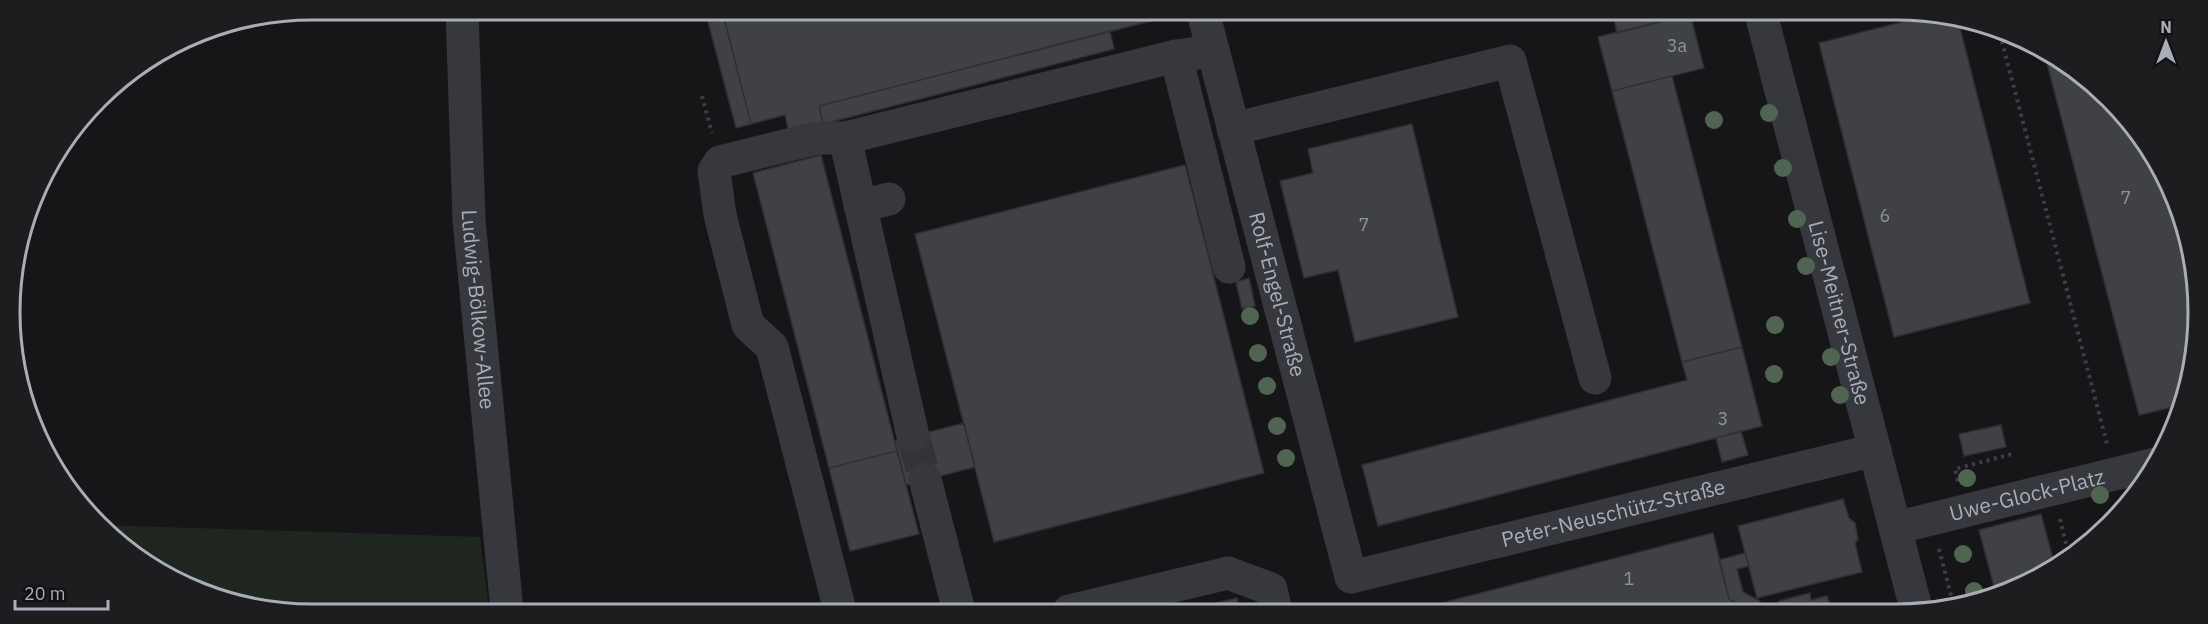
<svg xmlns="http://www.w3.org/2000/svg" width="2208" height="624" viewBox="0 0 2208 624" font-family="'IBM Plex Sans',sans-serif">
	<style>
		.green { fill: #1e261f }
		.building { fill: #404145; stroke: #303034; stroke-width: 1.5 }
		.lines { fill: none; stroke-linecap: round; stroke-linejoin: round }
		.minor-tunnel { stroke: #333438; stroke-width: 33; stroke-dasharray: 33 16; stroke-linecap: butt }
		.path { stroke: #3d3f44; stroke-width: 4; stroke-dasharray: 3 4.5; stroke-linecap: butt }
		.minor { stroke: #37383d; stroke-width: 33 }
		.tree { fill: #506452 }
		.labels { text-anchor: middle; stroke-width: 5; stroke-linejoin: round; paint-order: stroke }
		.number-label { font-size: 18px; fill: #8e929b }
		.street-label { font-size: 21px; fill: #a8adb8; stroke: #111113 }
		.rim { fill: none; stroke: #a8adb8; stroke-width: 3 }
	</style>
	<rect width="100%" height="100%" fill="#161618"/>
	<path class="green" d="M102 525 480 537 489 610 253 609 144 564Z"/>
	<path class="building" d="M705 10H722L751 124 736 128Z
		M722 10 1162 12 1163 18 819 106 823 124 789 133 785 115 751 124Z
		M1613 14H1670L1672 19 1617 33Z
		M1690 14 1704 68 1612 91 1598 37Z
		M1930 15 1957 16 2030 303 1894 337 1819 43Z
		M1110 31 1114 49 823 124 819 106Z
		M2044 52 2064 60 2148 143 2193 253V371L2181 405 2139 415Z
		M1672 76 1742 347 1682 362 1612 91Z
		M1412 124 1458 317 1355 342 1338 270 1304 278 1280 181 1313 173 1308 149Z
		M821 155 897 451 829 468 753 173Z
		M1185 165 1264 473 994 542 915 234Z
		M1249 278 1255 306 1242 309 1236 282Z
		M1742 347 1762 426 1378 526 1362 465 1687 380 1682 362Z
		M964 423 975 467 906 485 895 441Z
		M2001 425 2006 447 1964 456 1959 434Z
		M1741 431 1748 455 1722 462 1716 438Z
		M897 451 919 534 850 551 829 468Z
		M1843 499 1849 518 1855 523 1858 539 1855 543 1862 572 1757 598 1738 526Z
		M2041 514 2055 566 2030 584 1996 594 1979 530Z
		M1713 533 1729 599 1753 612 1411 611Z
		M1745 553 1749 566 1737 569 1743 592 1760 601 1753 612 1729 599 1719 560Z
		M1810 593 1811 600 1827 596 1832 612H1773L1779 601Z
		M1237 598 1240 611H1184Z"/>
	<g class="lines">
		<path class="minor-tunnel" d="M913 436 925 479"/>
		<path class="path" d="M2000 34 2107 444
			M702 96 712 133
			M1958 481 1955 469 2012 454
			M2060 519 2069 556
			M1939 549 1954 607"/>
		<g class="minor">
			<path id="s1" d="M462 10 469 220 507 610"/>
			<path id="s2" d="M1203 12 1351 577 1875 450"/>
			<path id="s3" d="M1761 14 1917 612"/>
			<path d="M1176 56 1229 267"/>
			<path d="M1233 129 1510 61 1595 378"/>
			<path d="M845 138 913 436"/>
			<path d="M860 206 889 199"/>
			<path d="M925 479 959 611"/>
			<path id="s4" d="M1895 528 2159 463"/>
			<path d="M840 610 772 347 748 325 720 215 714 171 720 162 817 138H845L1176 56 1213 51"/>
			<path d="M1069 611 1228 573 1271 589 1276 611"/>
		</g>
	</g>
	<g class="tree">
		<circle cx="1769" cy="113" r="9"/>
		<circle cx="1714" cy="120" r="9"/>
		<circle cx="1783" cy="168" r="9"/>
		<circle cx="1797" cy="219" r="9"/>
		<circle cx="1806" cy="266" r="9"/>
		<circle cx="1250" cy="316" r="9"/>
		<circle cx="1775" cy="325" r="9"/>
		<circle cx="1258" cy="353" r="9"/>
		<circle cx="1831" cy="357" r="9"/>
		<circle cx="1774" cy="374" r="9"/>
		<circle cx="1267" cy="386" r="9"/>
		<circle cx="1840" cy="395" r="9"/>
		<circle cx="1277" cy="426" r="9"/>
		<circle cx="1286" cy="458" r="9"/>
		<circle cx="1967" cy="478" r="9"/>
		<circle cx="2100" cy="495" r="9"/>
		<circle cx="1963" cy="554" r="9"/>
		<circle cx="1974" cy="591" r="9"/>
	</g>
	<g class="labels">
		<g class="number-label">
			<text x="1677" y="52">3a</text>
			<text x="2126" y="204">7</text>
			<text x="1885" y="222">6</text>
			<text x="1364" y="231">7</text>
			<text x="1723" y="425">3</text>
			<text x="1629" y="585">1</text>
		</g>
		<g class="street-label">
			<text dy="7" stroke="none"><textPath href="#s2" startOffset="292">Rolf-Engel-Straße</textPath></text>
			<text dy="7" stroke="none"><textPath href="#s1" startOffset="300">Ludwig-Bölkow-Allee</textPath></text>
			<text dy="7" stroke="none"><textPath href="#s3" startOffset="309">Lise-Meitner-Straße</textPath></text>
			<text dy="7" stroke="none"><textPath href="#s4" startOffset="136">Uwe-Glock-Platz</textPath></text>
			<text dy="7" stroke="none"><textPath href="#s2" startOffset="854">Peter-Neuschütz-Straße</textPath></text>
		</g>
	</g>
	<path d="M0 0H2208V624H0ZM312 20H1896A292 292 0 0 1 2188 312V312A292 292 0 0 1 1896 604H312A292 292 0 0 1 20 312V312A292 292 0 0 1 312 20Z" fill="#1d1d20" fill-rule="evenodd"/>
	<path class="rim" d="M312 20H1896A292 292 0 0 1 2188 312V312A292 292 0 0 1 1896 604H312A292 292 0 0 1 20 312V312A292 292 0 0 1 312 20Z"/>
	<g transform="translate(2166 42)" stroke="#111113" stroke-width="4.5" paint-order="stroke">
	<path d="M0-4.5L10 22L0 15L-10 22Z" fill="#a8adb8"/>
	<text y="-9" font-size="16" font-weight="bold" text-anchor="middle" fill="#a8adb8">N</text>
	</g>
	<path d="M15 600v9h93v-9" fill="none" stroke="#a8adb8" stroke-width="3"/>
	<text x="24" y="600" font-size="18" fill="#a8adb8" stroke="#111113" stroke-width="4.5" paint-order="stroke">20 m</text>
</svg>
